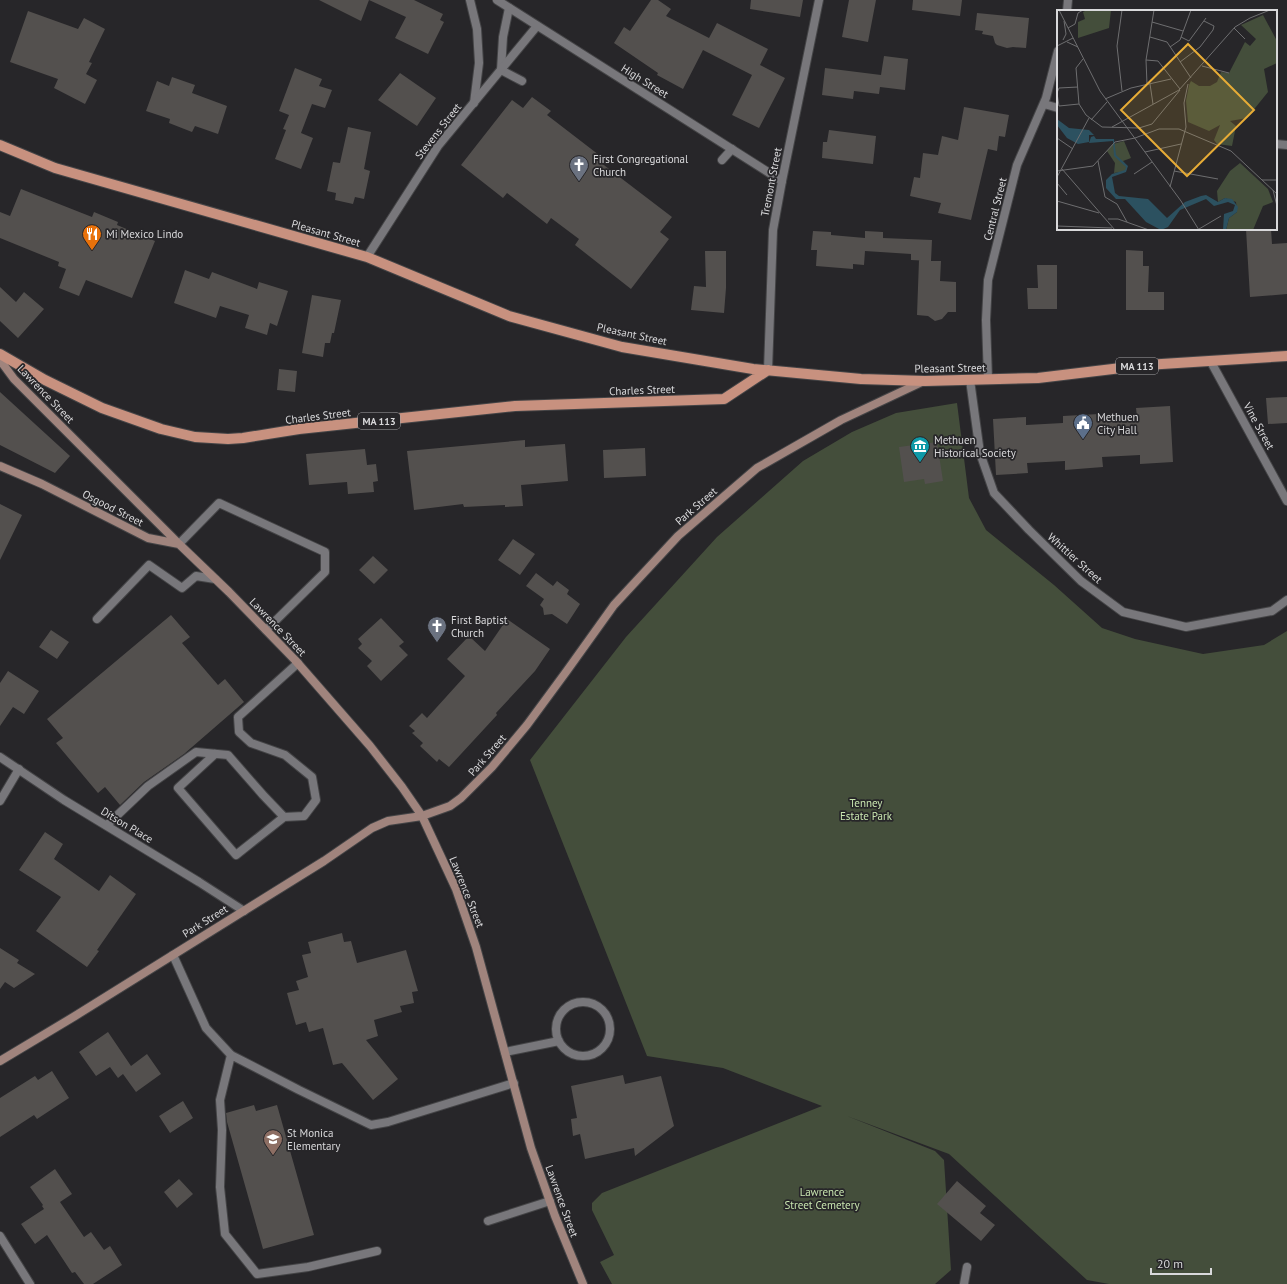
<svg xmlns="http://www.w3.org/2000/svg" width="1287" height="1284" viewBox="0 0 1287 1284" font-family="'PT Sans',sans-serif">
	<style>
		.green { fill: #444e3b }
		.building { fill: #53504e }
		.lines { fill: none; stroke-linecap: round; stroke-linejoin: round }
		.service-casing { stroke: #444446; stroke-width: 10 }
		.minor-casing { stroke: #444446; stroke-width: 10 }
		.tertiary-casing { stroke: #444446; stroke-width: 10 }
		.secondary-casing { stroke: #444446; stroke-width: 10 }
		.primary-casing { stroke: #444446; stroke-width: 12 }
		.service { stroke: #78777b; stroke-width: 8 }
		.minor { stroke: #78777b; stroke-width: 8 }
		.tertiary { stroke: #78777b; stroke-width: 8 }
		.secondary { stroke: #a0847d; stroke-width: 8 }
		.primary { stroke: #c8917f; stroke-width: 10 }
		.labels { text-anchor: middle; stroke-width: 3.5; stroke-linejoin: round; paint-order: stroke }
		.shield { fill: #272629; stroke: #a4a3a6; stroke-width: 1 }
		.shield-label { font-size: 10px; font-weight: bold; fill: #d9d9db }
		.street-label { font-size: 11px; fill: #d9d9db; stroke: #272629 }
		.poi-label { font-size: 11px; fill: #d9d9db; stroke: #272629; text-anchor: start }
		.park-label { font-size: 11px; fill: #c8e5af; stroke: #272629 }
		.inset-road { fill: none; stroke: #6e6e70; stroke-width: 1 }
		.view { fill: #e7ac36; fill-opacity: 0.15; stroke: #e7ac36; stroke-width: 2 }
		.inset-edge { fill: none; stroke: #d9d9db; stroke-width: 2 }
	</style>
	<rect width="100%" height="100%" fill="#272629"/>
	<path class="green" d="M957 403 969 498 986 530 1054 585 1102 628 1135 639 1203 654 1264 645 1287 631V1284H1109L1087 1280 949 1154 847 1116 935 1151 944 1160 951 1270 935 1284H612L600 1262 614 1255 592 1210V1203L602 1193 822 1106 723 1068 647 1056 530 760 626 637 717 537 803 461 852 432 896 413Z"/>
	<path class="building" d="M319 0H414L443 14 440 20 444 22 428 54 395 38 406 17 369 0 361 21Z
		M651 0H658L671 9 666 16 709 38 717 23 768 49 760 65 785 78 759 128 732 115 752 75 703 50 683 89 657 75 658 73 614 43 624 27 630 31Z
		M751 0H803L800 17 750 9Z
		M849 0H876L868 42 842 37Z
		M913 0H962L960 16 912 10Z
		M28 11 78 29 84 18 105 29 89 62 92 63 86 74 97 80 85 104 54 88 58 79 10 62Z
		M977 13 1029 18 1026 48 1013 47 1007 48 997 45 995 43 993 36 982 34 983 31 975 30Z
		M884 56 908 59 905 90 880 87 879 94 854 91 853 99 822 95 825 68 881 75Z
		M295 68 322 79 319 86 332 90 325 108 312 104 301 133 313 138 301 169 275 159 286 130 283 129 289 115 279 111Z
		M400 73 436 98 417 126 378 100Z
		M172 77 195 85 192 93 227 106 218 134 195 126 192 132 169 123 170 119 146 111 157 81 169 86Z
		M532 97 551 111 547 115 599 155 596 159 672 217 660 232 669 239 631 289 575 245 579 239 551 218 547 224 507 193 503 198 461 165 512 100 523 108Z
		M964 107 1009 115 1005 137 999 136 997 151 988 149 971 220 938 213 941 203 910 196 914 177 920 178 923 153 938 155 942 136 958 140Z
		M348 127 371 132 364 169 370 171 364 199 355 197 353 204 335 200 336 193 327 191 333 162 340 163Z
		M829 130 876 136 873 164 822 158 823 142H827Z
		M21 189 92 217 94 212 118 222 117 225 155 241 132 298 86 280 79 296 59 288 66 269 58 266 59 262 0 238V212L10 216Z
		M1246 229H1271L1272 244 1287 243V294L1250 297Z
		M813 231 831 232V235L865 238V231L883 232V238L932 240 931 261 911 260V254L865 251 864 265 853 264V269L816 266 817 250H811Z
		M1126 250 1143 251V266H1149L1148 292H1164V310H1126Z
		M705 251H726V288L724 313 691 310 694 286 706 287Z
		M919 260 941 261 940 281 956 282V312H948L942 319 935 321 928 316 917 315Z
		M1037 265H1057V309H1028L1027 288H1038Z
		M185 270 209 279 212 272 257 289 259 282 288 291 277 326 270 323 267 335 245 328 249 315 220 306 216 318 174 303Z
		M0 287 16 302 24 292 44 309 18 338 0 321Z
		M312 295 341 300 334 333H332L330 343H325L323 357 302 353Z
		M279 369 297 371 295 392 277 390Z
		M0 392 70 456 55 473 0 445Z
		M1287 397V423L1268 424 1266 398Z
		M1170 406 1173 462 1140 464V455L1102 457 1103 467 1065 470V461L1027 463 1028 473 996 475 993 419 1026 417V425L1063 423V416L1099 414 1100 420 1137 417 1136 408Z
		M525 440V447L565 444 568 481 521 485 523 506 505 507V505L464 507 463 504 414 510 407 451Z
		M937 442 943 481 925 484 924 479 904 482 899 447Z
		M645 448 646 476 604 478 603 450Z
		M365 449 367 465 376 464 378 481 373 482 374 492 348 494 347 482 309 485 306 454Z
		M0 504 22 515 0 560Z
		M513 539 535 554 520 575 498 560Z
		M373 556 388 570 374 584 359 570Z
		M536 573 553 586 557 581 569 590 567 594 580 604 567 624 552 614 544 615 543 608 540 605 544 599 526 586Z
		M171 615 190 637 182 643 218 685 225 679 244 702 184 754 144 782 120 805 105 787 98 793 56 743 63 738 47 719Z
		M381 618 404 642 399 646 408 655 381 681 367 666 372 661 358 648 362 644 358 639Z
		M507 619 550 649 535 671 496 713 497 715 449 767 439 759 437 762 420 746 423 743 412 733 415 731 409 726 422 713 427 718 465 676 447 659 469 636 485 651Z
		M51 630 69 642 57 659 39 647Z
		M8 671 39 691 24 714 13 707 0 726V683Z
		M45 832 63 844 54 859 99 891 110 875 136 894 97 950 99 951 87 967 36 931 61 897 19 870Z
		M342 933 344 942 351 941 357 963 406 950 418 991 412 992 414 1003 400 1006 402 1012 374 1020 378 1036 366 1040 398 1079 373 1100 342 1063 333 1065 323 1028 309 1032 306 1022 296 1025 287 993 299 990 296 981 308 977 302 955 311 953 308 942Z
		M0 948 19 960 17 963 35 974 14 988 5 982 0 989Z
		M108 1032 131 1066 147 1054 161 1074 136 1092 123 1074 118 1078 110 1067 96 1076 79 1052Z
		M52 1071 69 1098 37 1119 34 1115 0 1137V1098L35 1076 38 1080Z
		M623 1075 625 1084 661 1076 674 1126 635 1156 634 1148 585 1159 580 1134 573 1136 571 1119 577 1118 571 1086Z
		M183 1101 193 1118 170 1133 159 1116Z
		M254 1105 256 1111 277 1105 314 1235 263 1249 227 1122 226 1113Z
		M55 1169 72 1194 60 1202 84 1237 91 1232 104 1250 110 1246 122 1265 93 1284H84L75 1272 72 1273 47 1235 35 1244 21 1224 44 1209 42 1206 43 1205 30 1187Z
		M179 1179 193 1194 177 1208 164 1192Z
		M957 1181 986 1206 980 1213 995 1225 981 1241 937 1204Z"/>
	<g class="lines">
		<defs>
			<path id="service" d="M470 0 477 29 479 63 474 103
				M509 8 503 37 501 70 522 81
				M722 160 732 149
				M970 380 980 453 994 493 1029 530 1081 581 1123 612 1186 627 1272 611 1287 600
				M179 544 219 503 325 552V572L266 630
				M97 619 149 565 182 588 196 576 215 579
				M215 754 178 788 236 855 284 817
				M0 801 19 769
				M107 825 148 786 196 752 228 755 263 795 284 817 304 816 316 800 312 777 285 755 251 743 239 732 238 717 298 663
				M173 955 206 1028 231 1055 299 1090 371 1125 388 1122 514 1083
				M556 1029a27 27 0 1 1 54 0a27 27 0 1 1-54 0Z
				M505 1052 559 1041
				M231 1055 220 1100 222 1130 220 1187 225 1234 257 1274 308 1267 377 1251
				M488 1221 550 1201
				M964 1284 967 1267"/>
			<path id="minor" d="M1067 11 1068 0
				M1044 104 1058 108
				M1276 144 1287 145
				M782 181 819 0
				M367 257 438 146 537 26
				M1211 362 1287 501
				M988 379 986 320 988 280 1017 165 1046 98 1058 51
				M0 757 64 800 199 882 244 911
				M0 1236 30 1284"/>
			<path id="tertiary" d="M497 0 782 181 773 230 768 370"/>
			<path id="secondary" d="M0 360 14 379 179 544
				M0 466 42 484 148 538 179 544 229 592 295 660 370 746 402 787 422 816 456 889 476 947 531 1148 555 1216 583 1284
				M0 1061 75 1016 324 861 372 828 388 821 422 816 450 806 461 798 492 767 527 725 566 672 614 605 678 536 757 468 841 420 924 381"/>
			<path id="primary" d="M0 145 55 168 367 257 509 316 622 347 753 369 861 379 925 381 1038 378 1146 365 1287 356
				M0 354 45 380 102 408 161 429 195 437 228 439 243 438 299 429 515 406 724 399 768 370"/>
		</defs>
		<use href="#service" class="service-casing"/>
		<use href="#minor" class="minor-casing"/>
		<use href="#tertiary" class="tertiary-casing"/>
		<use href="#secondary" class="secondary-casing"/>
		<use href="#primary" class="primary-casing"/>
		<use href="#service" class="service"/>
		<use href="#minor" class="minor"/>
		<use href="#tertiary" class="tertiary"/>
		<use href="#secondary" class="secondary"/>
		<use href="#primary" class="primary"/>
	</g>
	<defs>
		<symbol id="church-pin" viewBox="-11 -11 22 30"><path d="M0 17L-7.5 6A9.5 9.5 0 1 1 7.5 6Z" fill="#6b7280" stroke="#272629"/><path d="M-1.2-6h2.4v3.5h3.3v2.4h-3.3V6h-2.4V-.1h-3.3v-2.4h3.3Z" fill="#fff"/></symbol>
		<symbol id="restaurant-pin" viewBox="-11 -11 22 30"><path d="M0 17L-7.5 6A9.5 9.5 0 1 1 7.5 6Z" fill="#e8710a" stroke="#272629"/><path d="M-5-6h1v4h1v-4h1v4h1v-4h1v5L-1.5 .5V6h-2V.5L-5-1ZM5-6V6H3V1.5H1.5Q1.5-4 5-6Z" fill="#fff"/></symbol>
		<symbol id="civic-pin" viewBox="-11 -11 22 30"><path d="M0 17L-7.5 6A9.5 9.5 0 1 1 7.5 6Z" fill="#5c6f8a" stroke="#272629"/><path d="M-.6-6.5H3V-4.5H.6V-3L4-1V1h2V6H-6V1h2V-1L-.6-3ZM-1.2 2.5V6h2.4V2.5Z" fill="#fff"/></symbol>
		<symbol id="museum-pin" viewBox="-11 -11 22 30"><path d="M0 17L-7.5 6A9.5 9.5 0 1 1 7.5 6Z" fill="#0f9aa8" stroke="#272629"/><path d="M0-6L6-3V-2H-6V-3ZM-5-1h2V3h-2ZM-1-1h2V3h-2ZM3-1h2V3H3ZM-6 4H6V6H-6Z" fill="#fff"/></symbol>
		<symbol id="school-pin" viewBox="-11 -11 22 30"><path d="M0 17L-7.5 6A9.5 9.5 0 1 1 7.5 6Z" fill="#8d6e63" stroke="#272629"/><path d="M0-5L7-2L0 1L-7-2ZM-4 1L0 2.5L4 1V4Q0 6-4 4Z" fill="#fff"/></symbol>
	</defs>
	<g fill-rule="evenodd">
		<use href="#church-pin" x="568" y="154" width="22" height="30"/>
		<use href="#restaurant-pin" x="81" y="223" width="22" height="30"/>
		<use href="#civic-pin" x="1072" y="412" width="22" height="30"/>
		<use href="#museum-pin" x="909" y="435" width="22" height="30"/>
		<use href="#church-pin" x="426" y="615" width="22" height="30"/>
		<use href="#school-pin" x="262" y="1128" width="22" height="30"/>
	</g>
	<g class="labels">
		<g class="shield">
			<rect x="1116" y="358" width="42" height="16" rx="3"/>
			<rect x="358" y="413" width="42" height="16" rx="3"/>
		</g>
		<g class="shield-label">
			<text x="1137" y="370">MA 113</text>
			<text x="379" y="425">MA 113</text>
		</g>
		<g class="street-label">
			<text transform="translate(645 81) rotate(32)" y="4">High Street</text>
			<text transform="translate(438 131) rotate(-52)" y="4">Stevens Street</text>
			<text transform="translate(771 182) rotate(-79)" y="4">Tremont Street</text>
			<text transform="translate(995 209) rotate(-76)" y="4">Central Street</text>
			<text transform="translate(326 233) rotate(16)" y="4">Pleasant Street</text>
			<text transform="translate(632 334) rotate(12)" y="4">Pleasant Street</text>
			<text transform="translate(950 368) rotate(-1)" y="4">Pleasant Street</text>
			<text transform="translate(642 390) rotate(-2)" y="4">Charles Street</text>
			<text transform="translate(46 394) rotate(46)" y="4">Lawrence Street</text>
			<text transform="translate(318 416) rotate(-7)" y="4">Charles Street</text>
			<text transform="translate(1259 426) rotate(61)" y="4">Vine Street</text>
			<text transform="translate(696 506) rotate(-41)" y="4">Park Street</text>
			<text transform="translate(113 508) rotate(27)" y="4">Osgood Street</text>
			<text transform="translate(1075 558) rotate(42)" y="4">Whittier Street</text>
			<text transform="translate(278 627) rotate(46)" y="4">Lawrence Street</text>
			<text transform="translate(487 755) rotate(-49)" y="4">Park Street</text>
			<text transform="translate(127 825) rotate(31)" y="4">Ditson Place</text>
			<text transform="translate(467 892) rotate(68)" y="4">Lawrence Street</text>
			<text transform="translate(205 921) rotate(-32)" y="4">Park Street</text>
			<text transform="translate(562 1201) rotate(70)" y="4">Lawrence Street</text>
		</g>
		<g class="poi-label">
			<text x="593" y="163">First Congregational<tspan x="593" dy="13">Church</tspan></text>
			<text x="106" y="238">Mi Mexico Lindo</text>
			<text x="1097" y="421">Methuen<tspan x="1097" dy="13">City Hall</tspan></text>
			<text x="934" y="444">Methuen<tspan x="934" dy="13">Historical Society</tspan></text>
			<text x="451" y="624">First Baptist<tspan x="451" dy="13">Church</tspan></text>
			<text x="287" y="1137">St Monica<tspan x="287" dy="13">Elementary</tspan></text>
		</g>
		<g class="park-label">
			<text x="866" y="807">Tenney<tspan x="866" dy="13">Estate Park</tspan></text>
			<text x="822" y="1196">Lawrence<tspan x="822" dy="13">Street Cemetery</tspan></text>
		</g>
	</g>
	<g transform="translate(1057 10)">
		<rect width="220" height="220" fill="#272629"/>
		<path d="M30 0H54L52 18 21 28V12L28 9 26 2ZM206 5 220 31V53L207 59 211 82 190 108 173 111 179 116 175 136 160 134 157 130 163 115 152 121 131 112 129 91 132 75 134 71 142 76H153L160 72 164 62 172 63 188 32 193 36 199 29 184 15ZM67 131 74 148 66 151 70 156 69 161 57 163 58 153 50 141 56 134ZM183 153 211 179 216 192 206 196 196 220H169L172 208 180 202 179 192 168 188 161 192 160 181 173 161Z" fill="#444e3b"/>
		<path d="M0 109 12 118 32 120 37 125H32V132L21 134 10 128 0 115ZM37 126 39 129H57L59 145 71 156 69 162 55 167 58 183 62 186 91 189 110 208 128 192 144 186 149 185 161 192 168 188 175 189 181 197 180 202 172 208 169 220H166L167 204 176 201 178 195 171 192 157 196 149 189 123 200 111 217 104 220 89 212 68 189H59L49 178V170L55 164 68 160 69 157 57 146 56 131 32 133 34 127Z" fill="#2c5160"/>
		<path class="inset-road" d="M2 0 43 81 124 191 142 220M95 12 126 21M11 18 18 14 21 3 26 0M177 18 188 29M93 27 110 32 134 68M124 27 132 31 149 8M6 30 9 24 7 11M10 32 21 37M0 36 16 28M113 37 123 30 134 0M26 49 19 58 22 94 29 105 45 117 82 118 95 114 123 80M89 50 101 51 123 79M123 52 143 37 156 20 157 16 147 11M145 56 172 63M90 74 89 50 97 0M93 74 96 94M21 77 2 78 0 83 2 96 22 94M65 81 60 36 65 0M48 89 74 78 114 69M34 110 50 92M55 117 122 80 178 17 193 8 213 0M0 128 16 139M88 142 124 134M41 151 48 187 60 194 70 212M5 159 58 220M0 161 36 156 58 132 78 128 102 119H122L174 141 220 184M117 161 161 169M77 164 95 152M0 167 32 108M205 170H220M0 173 10 185M113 177 129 117 127 93 131 74M216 180 220 196M0 191 42 203M51 209H61L92 220M0 216 55 218M142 219 164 206"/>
		<path class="view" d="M131 34 197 100 130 166 64 100Z"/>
		<rect width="220" height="220" class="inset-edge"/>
	</g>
	<path d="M1151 1268v6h60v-6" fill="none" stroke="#d9d9db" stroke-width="2"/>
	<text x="1157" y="1268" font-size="12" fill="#d9d9db" stroke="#272629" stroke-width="3" paint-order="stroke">20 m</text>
</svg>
